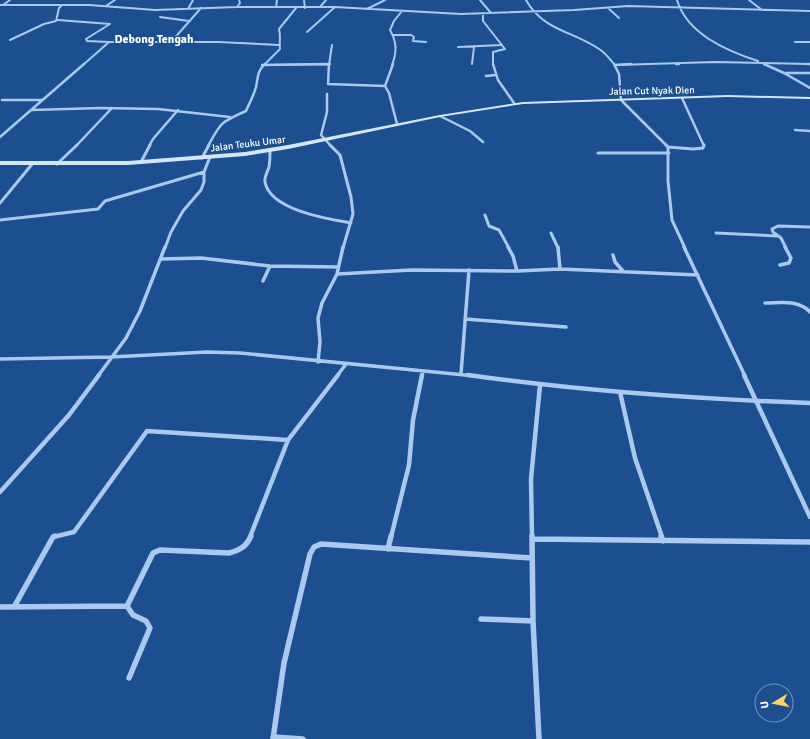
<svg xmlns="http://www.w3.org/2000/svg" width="810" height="739" viewBox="0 0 810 739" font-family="Signika,sans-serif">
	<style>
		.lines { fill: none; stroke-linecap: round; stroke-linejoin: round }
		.minor-far5 { stroke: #a9c9ee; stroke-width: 2 }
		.minor-far4 { stroke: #a9c9ee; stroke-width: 2.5 }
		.minor-far3 { stroke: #a9c9ee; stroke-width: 3 }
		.minor-far2 { stroke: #a9c9ee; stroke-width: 3.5 }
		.minor-far1 { stroke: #a9c9ee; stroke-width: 4.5 }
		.minor { stroke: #a9c9ee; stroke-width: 5.5 }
		.secondary { fill: #d6e6fa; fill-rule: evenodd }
		.labels { text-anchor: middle; stroke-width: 3; stroke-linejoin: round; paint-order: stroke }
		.far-street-label { font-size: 10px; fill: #fff; stroke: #1b4f8f }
		.far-quarter-label { font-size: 12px; font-weight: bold; fill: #fff; stroke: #1b4f8f }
	</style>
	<rect width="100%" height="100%" fill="#1b4f8f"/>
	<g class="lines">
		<path class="minor-far5" d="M304 0 305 8
			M480 0 491 13
			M526 0C544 32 575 31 602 51 607 55 611 61 615 65
			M677 0C687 34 727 51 758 61
			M749 0 762 10
			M0 5H89L155 10 237 7H335L461 14 574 10 628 6 810 11
			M3 5 10 0
			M106 6 115 0
			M237 7 240 3 239 0
			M276 7 277 0
			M320 7 326 0
			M608 8 619 18
			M188 9 193 0
			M367 9 385 0
			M483 13V21L505 49 493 52V65
			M160 17 189 21
			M58 20 110 24 86 39 87 41 109 42
			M307 32 335 7
			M393 35H411L414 37 413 41 426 42
			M10 40 44 24 56 21 59 8 62 5
			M172 41 201 8
			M795 42H810
			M458 47 501 45
			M472 64 474 47
			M764 64 766 65
			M83 65 109 42H218L279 45
			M264 65 280 49C279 42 281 36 279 29L296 8
			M265 65 330 64
			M329 65 332 45
			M392 65C397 52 397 42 390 30L394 21 402 11
			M616 65 715 62 810 64"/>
		<path class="minor-far4" d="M329 64 328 84 385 86
			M393 64 385 86 389 93 397 124
			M493 64 498 80 514 103
			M614 64 619 74 621 100 667 146
			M676 64H679
			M764 64 784 73 810 88
			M808 64H810
			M262 65 330 64
			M615 65 631 64
			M786 73H810
			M486 76 495 75
			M327 94V112L321 135 331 146
			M682 98 704 146
			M2 100H42
			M32 110 101 108 158 109 230 117
			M440 116 470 131 483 142
			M795 130 810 131
			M0 137 84 64
			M76 146 112 108
			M149 146 153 139 178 110
			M208 146C221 122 221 122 246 111 249 104 254 95 256 87 258 78 257 71 265 64"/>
		<path class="minor-far3" d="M330 145 340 155 351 197 353 214 343 248
			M666 145 668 147V181L672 220 685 248
			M668 147 693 149 703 148 704 145
			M270 151C270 156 270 161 269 167 268 171 264 177 265 182 270 210 328 219 351 223
			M598 153H669
			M202 158 209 145
			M141 162 150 145
			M57 164 77 145
			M0 203 33 163
			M485 215 489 226 499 230 509 248
			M0 220 98 209 105 201 204 172
			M551 233 558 248
			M716 233 778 236
			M165 248 171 232 183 211 201 190 204 182V172L210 157
			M786 248 781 238 773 232 772 229 778 226 810 227"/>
		<path class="minor-far2" d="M508 247 513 256 517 271
			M558 247 560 269
			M684 247 745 376
			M613 255 615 262 623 271
			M161 259 201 258 270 266 338 267
			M780 265 789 263 791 258 785 247
			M337 274 412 270 517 271 560 269 698 275
			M263 281 270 266
			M765 303C781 303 798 299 810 312
			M465 319 566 327
			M0 359 111 357 207 352 240 353 475 376
			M318 362 320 342 318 318 322 303 337 274 343 247
			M461 374 469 270
			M98 376 126 338 140 311 165 247
			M337 376 346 364
			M422 376 423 371"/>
		<path class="minor-far1" d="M468 375C581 391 696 399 810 403
			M744 375 810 517
			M620 392 635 458 662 537
			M0 492 69 415 99 375
			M53 537 74 532 147 431 288 440
			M250 537 288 440 338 375
			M391 537 409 465 413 420 422 375
			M532 537 531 479 540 385"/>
		<path class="minor" d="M661 536 663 541
			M532 539 810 542
			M388 549 391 536
			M127 606 133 615 146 621 150 628 129 678
			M0 607 127 606 153 553 160 550 229 553C240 550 246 547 251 536
			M14 607 53 537 55 536
			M481 619 533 621 532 536
			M533 621 539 739
			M273 737 303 739
			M273 739 284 663 310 554 314 547 321 544 532 558"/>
		<path class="secondary" d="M728 95 810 97V99L728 97 523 104 440 117 288 149 245 156 128 165H0V161H128L245 152 288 145 440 115 523 102Z"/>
	</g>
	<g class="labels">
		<g class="far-street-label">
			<text transform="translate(652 90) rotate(-1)" y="4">Jalan Cut Nyak Dien</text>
			<text transform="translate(248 143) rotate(-7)" y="4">Jalan Teuku Umar</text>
		</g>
		<g class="far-quarter-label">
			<text x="154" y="43">Debong Tengah</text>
		</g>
	</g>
	<g transform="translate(774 703) rotate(260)"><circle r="19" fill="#1b4f8f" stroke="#7695bc"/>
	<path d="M0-3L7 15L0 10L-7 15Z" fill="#ffd166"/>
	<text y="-6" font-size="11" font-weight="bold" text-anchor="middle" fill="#ffffff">U</text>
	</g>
</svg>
